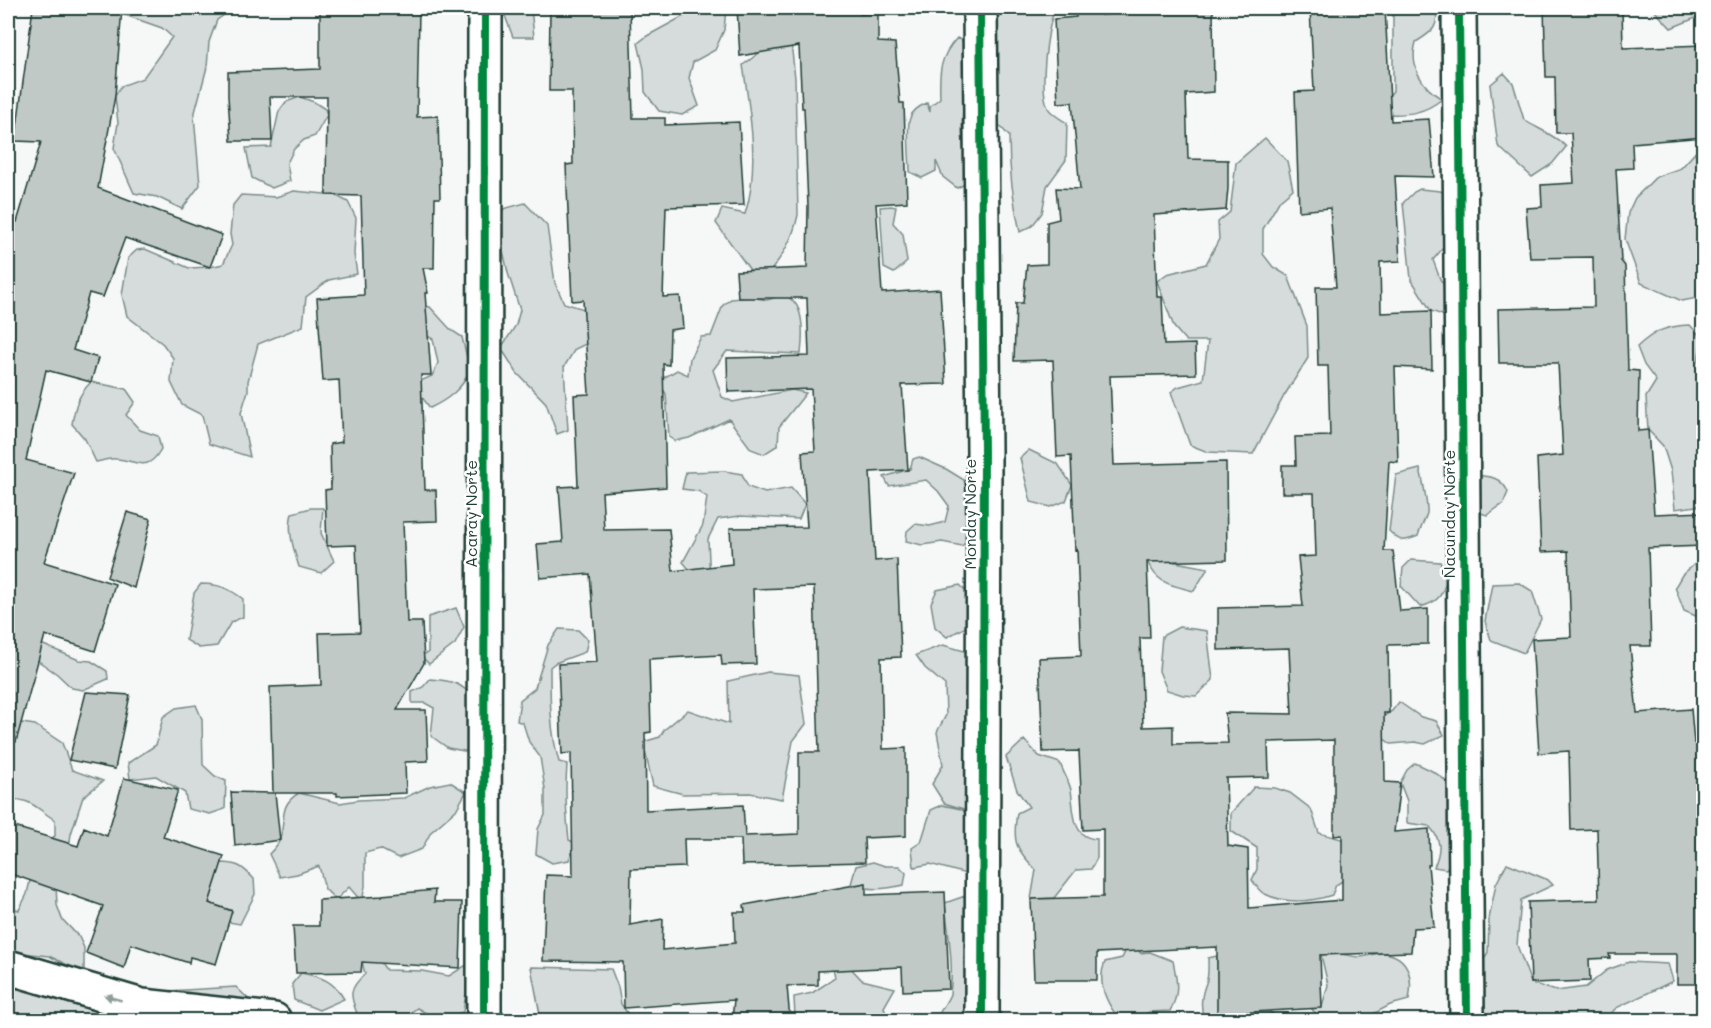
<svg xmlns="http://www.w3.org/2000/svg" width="1711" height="1028" viewBox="0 0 1711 1028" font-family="Mali,sans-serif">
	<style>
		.green { fill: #d6dcdb; stroke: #7a8c88; stroke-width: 1.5 }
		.building { fill: #c0c9c6; stroke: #1f3d34; stroke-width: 1.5; fill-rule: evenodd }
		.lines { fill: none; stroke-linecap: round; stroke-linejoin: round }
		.minor-casing { stroke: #1f3d34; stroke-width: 38 }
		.minor { stroke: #fff; stroke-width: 33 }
		.cycleway-casing { stroke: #fff; stroke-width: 11 }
		.cycleway { stroke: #00873e; stroke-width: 8 }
		.oneway { fill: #8f9e9a }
		.labels { text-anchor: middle; stroke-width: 5; stroke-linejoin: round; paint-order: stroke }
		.street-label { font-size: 16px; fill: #1f3d34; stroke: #fff }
	</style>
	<rect width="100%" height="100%" fill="#f6f7f7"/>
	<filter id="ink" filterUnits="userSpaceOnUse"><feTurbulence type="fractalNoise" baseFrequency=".0167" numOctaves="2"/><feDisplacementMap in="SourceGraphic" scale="12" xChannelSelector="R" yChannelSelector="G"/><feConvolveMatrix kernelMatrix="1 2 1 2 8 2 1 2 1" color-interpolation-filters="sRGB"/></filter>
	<g filter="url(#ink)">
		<path class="green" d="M127 8H234L217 20 209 42 207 67 194 116 200 185 182 209 157 197 134 193 114 148 118 123 115 96 121 86 143 78 172 37 162 28 125 15Z
			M502 8H531L534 37H513Z
			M694 8H726L724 30 715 50 693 62 689 78 699 106 682 115 659 111 645 92 644 69 638 43 647 36 695 10Z
			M994 8H1061L1054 11C1047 31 1039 89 1048 108 1051 114 1061 119 1067 123L1066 160 1047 186 1042 213 1032 226 1020 232C1013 201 1009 169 1009 136L990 115Z
			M1393 8H1436C1439 28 1432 32 1416 42 1409 67 1422 87 1442 99 1425 113 1409 115 1387 114L1385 100 1393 91Z
			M1652 8H1701L1698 17 1671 28Z
			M790 34 795 78 798 215C793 238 784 254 769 273L750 270 716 223 722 209 745 214C760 168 750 112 743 65L771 44Z
			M957 38 968 44C968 74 962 100 962 130 962 147 967 165 969 182L957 188 943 177 936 161V171L922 178 910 172C910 159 906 129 910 118 912 110 920 106 927 103L930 112V106L940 98C939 74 939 57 957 38Z
			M1504 73 1513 83 1524 120C1536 128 1557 136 1566 147L1552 164 1532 177 1498 146 1490 85Z
			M300 97 314 102 325 109 327 115 315 136 304 140 294 149 287 163 290 181 272 188 252 178 246 148 271 147 279 111 286 102Z
			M1265 138 1287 161 1293 189 1280 200 1263 229V254L1273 267 1288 276 1307 326 1308 358 1284 396 1253 454 1208 452 1190 445 1171 392 1178 387 1203 380 1208 341H1186L1174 327 1157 281 1167 274 1206 264 1219 239 1218 222 1230 212 1236 163Z
			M1703 144V297L1682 301 1641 283 1625 239 1628 213 1635 198 1656 177 1681 168Z
			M1420 189 1440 191 1454 197 1450 244 1442 249 1433 260 1440 279 1449 294 1445 316 1431 311 1411 279 1403 203 1414 192Z
			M294 191 335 195 348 202 356 218 354 254 357 274 329 280 306 297 303 326 258 344 248 381V391L241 413 250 457 209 444 202 415 182 405 171 382 173 358 163 344 127 316 122 295 128 258 137 250 145 249 189 268 210 267 223 264 232 245 230 234 233 205 241 195 276 197Z
			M525 203 547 226 555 283 564 303 584 309 590 342 575 349 564 367 568 430 557 434 546 403 517 373 501 348 516 325 520 310 508 273 499 232 503 209Z
			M891 206 896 207 893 223 903 234 907 262 894 273 884 268 880 207Z
			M781 296C806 297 803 336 801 354L727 351 713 370 722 397 733 402 792 390 806 393 779 427 778 445 764 454 751 449 729 419 689 438 675 441 669 437 666 394 658 381 677 370 688 375 690 358 701 337 711 336 723 305 731 299 751 297 767 300Z
			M418 305 430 307 451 330 462 337C464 347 469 361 468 371 465 388 445 401 430 408L422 397 416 394 405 376 423 380 432 376 438 363 433 339 427 336Z
			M1690 325 1702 338 1698 361 1704 364 1703 505 1675 509 1671 471 1663 446 1648 430 1646 397 1656 381 1644 365 1637 347C1654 331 1666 326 1690 325Z
			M91 382 126 389 135 402 126 415 140 430 158 436 161 449C147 474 137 460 116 459 110 458 102 461 96 462L85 439 72 424C75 406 78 395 91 382Z
			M1029 450 1058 464 1072 485 1066 501 1051 507 1031 502 1020 458Z
			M919 457 946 469 964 480 970 508 971 536 962 546 942 542 922 545 906 541 907 531 915 524 930 526 945 522 949 506 938 491 926 480 889 486 884 477 910 469 913 459Z
			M1420 469C1422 476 1428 506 1427 513 1425 520 1420 529 1418 536 1403 542 1401 543 1389 531L1396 475Z
			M724 471 742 474 748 487 765 493 791 488 805 504 799 519 740 516 718 519 708 539 710 582H700L683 562 703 525 707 497 698 491 682 489 686 472Z
			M1473 475C1488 476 1501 476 1508 492L1503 504 1487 515 1471 510Z
			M311 508H323L321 533 334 561 321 573 299 567C294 550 287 531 292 513Z
			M1161 557 1175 562 1208 568 1194 591C1171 585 1158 585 1147 561Z
			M1703 557V619L1684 611 1675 587 1682 575Z
			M1411 560 1440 562 1448 575C1443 594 1440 602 1420 607L1401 586 1403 568Z
			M1519 583 1532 591 1541 619 1524 653 1491 640 1485 621 1492 584Z
			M201 584C218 584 229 588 243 599V617L231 622 217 646 199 648 186 640 194 593Z
			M960 585 972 597 968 626 947 637 935 627 931 603 937 590Z
			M456 608 464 627 455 644 429 664 420 655 428 653V617Z
			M1179 627 1207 631 1213 680 1196 696 1183 695 1167 690 1159 671 1162 636Z
			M559 629 578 630 588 640 585 652 555 663 550 667C550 700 550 731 559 762L567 764C565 790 566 814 569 840L575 843 569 860 552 863 536 854 538 829 545 815V789L540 757 529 742 523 723 517 721 520 700 535 688 548 645Z
			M34 641 79 660 91 661 107 671 108 679 83 690 72 688 57 674 37 660Z
			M943 645 968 652 967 810 944 803 932 784 943 765 937 732 946 715 945 685 925 668 916 655Z
			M768 672 799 675 806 724 793 741 782 799 750 793 683 794 653 786 643 742 660 737 664 730 688 710 729 724 728 681Z
			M430 679C452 681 459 681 475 699L470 752 448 748 431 736 434 708 425 703H412V692L423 687Z
			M1399 702 1421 717 1436 721 1444 735 1425 744 1415 742 1391 744 1383 738 1381 718 1392 711Z
			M196 705 202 719 203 765 215 776 226 781 225 809 210 814 188 809 185 793 156 776 130 779 128 763 156 745 163 717 176 708Z
			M22 723 35 725 62 743 72 770 103 781 83 797 71 834 68 854 56 886 57 905 62 919 79 937 84 948V973L49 956 22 953 8 949V907L19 910 27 894 32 872 44 843 55 836V820C37 809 30 797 8 800V734L13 725Z
			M1024 740 1039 756 1060 763C1063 772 1069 781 1071 790 1074 808 1071 839 1097 839V858L1091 869 1076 870 1054 898 1031 899 1036 870C1016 848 1012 844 1017 813L1029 807 1017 790 1006 757Z
			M1415 763C1453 779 1456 788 1455 828 1455 848 1457 853 1446 869L1434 867C1441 850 1442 840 1429 826L1407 823V801L1400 783 1407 770Z
			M450 782 466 792 456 810 431 832 422 849 398 858 380 849 365 853V886L362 902 349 887 336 900 325 889 319 866 297 874 280 877 269 854C273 850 279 844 280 839 286 820 278 805 299 793L340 803 358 800 404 798 430 786Z
			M1254 787 1275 788 1290 793 1311 809 1319 833 1345 840 1353 874 1336 885 1332 895C1312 902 1285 904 1265 894 1259 892 1256 885 1252 880L1257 869V848L1231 831V813Z
			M942 805 961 809 975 820V869L966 874 930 864 914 867 912 848 921 842 931 810Z
			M873 862 885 866H899L906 873 904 885C887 889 867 891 851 884L856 866Z
			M221 863C238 863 243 867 254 879L255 894 240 924 228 922 231 910 209 903Z
			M1507 863 1548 880 1553 885 1521 900 1517 945 1531 983 1556 991 1586 987 1607 970 1629 962 1668 964 1673 981 1616 1008 1605 1020H1568C1547 1008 1519 1028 1497 1020 1493 1018 1488 1014 1484 1012L1477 973 1488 952 1489 919 1496 884Z
			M965 896C974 931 972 978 963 1013L950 1020H944L939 1014C942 1008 948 1000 950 994 954 966 948 931 945 903Z
			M1338 942 1341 954C1347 955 1354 957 1360 957 1368 956 1376 953 1384 953 1410 956 1413 979 1409 1000L1390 1005 1362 1020H1321L1311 1008 1322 1007 1328 985 1319 946Z
			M1137 943 1140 953 1150 952 1173 961C1177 980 1180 994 1170 1011L1149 1012 1136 1020H1120C1107 1004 1096 983 1105 962L1122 958 1126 950Z
			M828 944 862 980 895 988 884 1007 887 1020H791L795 1017 794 997 812 993 835 978Z
			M367 947 381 948 382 964 386 970 422 971 449 976 468 964 469 973 463 1012 438 1020 417 1008 401 1020 378 1015 359 1019C351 997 346 991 365 974L362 962Z
			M1217 956 1218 1014 1268 1011 1273 1014 1274 1020H1204C1200 1006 1201 996 1206 983 1209 976 1208 965 1208 958Z
			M8 962 116 994 236 987 270 1020H8Z
			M531 967 611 969 618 987 621 1004 632 1020H541Z
			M301 973C321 977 333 980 344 999L319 1010 294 1000 292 984Z"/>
		<path class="building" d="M33 8H122L115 96 98 188 222 235 210 267 125 238 103 297 89 293 73 350 98 358 91 382 46 370 26 460 74 473 44 562 115 584 95 651 45 635 16 742 8 741V219L17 222 41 142 15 141Z
			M550 8H630L633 118H665V125L739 122 744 205 666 207 663 297 680 296 683 328 670 330 669 365 663 364 666 487 602 492 604 530 669 529 673 571 732 564 730 528 807 527 802 452 815 451 811 389 728 392 727 358 809 356 807 298H738L736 271 807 268 808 206 804 108H802L799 46 740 56 737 8H858L860 14 878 13V42L895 43 900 103H904L907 202 876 204 882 293 940 289 946 384 902 385 908 470 870 472 875 561 897 559 901 657 881 658 883 749 906 748V836L864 838 865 862 742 865 741 839H684L685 867 631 869 630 925 663 919 662 950 735 943 734 912H745L744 905 866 883V895L945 892 949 989 903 991 902 967 818 971V985L787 986 790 1020H732L734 1000 624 1008 623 962 543 961 546 875 573 876 571 753 562 754 558 664 597 662 590 574 540 578 537 544 563 542 559 487 578 486 574 395 589 394 583 300 572 301 566 165 573 164 572 91H549ZM814 587 819 752H799V834L745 836 743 805 646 810 645 733 651 732 649 659 721 655 722 665 756 664 753 589Z
			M1075 8H1100L1101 15 1186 8H1213L1214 92 1186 94 1188 159 1228 160V188L1226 210 1154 215 1157 297H1162L1164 345 1195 344 1196 374 1110 376 1114 465 1226 462 1227 560 1147 562 1150 638H1140L1143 727 1173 726V744L1228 743 1225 713 1292 714 1289 648 1218 650V608L1303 606 1298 557 1316 556 1314 493H1282V465H1296L1295 437 1330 436 1328 366H1318L1316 287H1336L1330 208 1299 211 1295 92 1314 91 1310 8H1385L1391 121 1429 119 1434 177 1395 176 1400 261 1380 262 1381 313 1431 311 1432 369 1395 367 1398 462 1389 461 1384 551H1393L1400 611 1428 609V644L1388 645 1389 713H1384L1385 782 1400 783 1394 832 1429 829 1430 865H1428L1434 927 1413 928 1411 952 1320 955 1322 1008 1217 1014V947L1097 953V980H1034L1031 899 1103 897V829L1083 830 1079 751 1043 752 1039 658 1081 656 1077 549 1075 550 1071 456 1057 457 1053 360 1014 361 1016 303H1023L1027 265 1047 264V222L1059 219 1056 188 1080 189 1072 102 1058 103 1054 19 1076 17ZM1334 740V836L1342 835V900L1249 908 1248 849 1228 846 1226 778 1269 777 1268 742Z
			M1544 8H1622L1623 48 1704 45V137L1632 143 1633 168 1616 169 1621 261 1625 266 1628 370 1639 371 1638 431 1648 430 1654 514 1704 512V546L1648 548 1651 646H1630L1637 713 1691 709 1694 743 1704 741V984H1677V954H1609L1610 958 1589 959 1590 981 1531 983 1528 902 1599 900 1597 829 1571 830 1569 751 1539 753 1532 639 1571 637 1568 551 1541 552 1537 458 1563 455 1558 363H1499L1498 309 1594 307 1593 257 1530 258 1526 208 1542 207 1541 185 1574 183 1571 133H1556L1555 77H1546Z
			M320 10H419L417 117 438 116 440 198H435L434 268H423L428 293H425L431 375H421L425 490H436L437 521 403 522 407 622H422L424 663 397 710H426L428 761 405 762 406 793 337 796V793H275L280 840 235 846 231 792 273 793 270 687 321 685 319 633 360 632 356 545 327 546 325 490 331 489 330 444 342 442 339 380 323 381 317 298 364 295 361 196 326 195 327 97H270L272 141H231L228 96V72L320 69Z
			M127 512 151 519 134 588 107 577Z
			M86 692 130 695 115 769 69 760Z
			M124 778 178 790 163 837 224 856 209 903 232 911 216 964 190 957 189 963 131 944 124 968 86 953 103 906 8 873V825L78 846 84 827 107 836Z
			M435 890 434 902H462L460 968 362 962 361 972 296 973 293 926H319V900L382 896V895Z"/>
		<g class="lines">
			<defs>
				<path id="minor" d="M980 8 984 452 982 1020
					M1459 8 1467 1020
					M8 967 142 1006 274 1020
					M484 1020 485 8"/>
			</defs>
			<use href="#minor" class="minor-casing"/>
			<use href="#minor" class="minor"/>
			<defs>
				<path id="cycleway" d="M980 8 984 452 982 1020
					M1459 8 1467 1020
					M484 1020 485 8"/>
			</defs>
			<use href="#cycleway" class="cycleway-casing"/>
			<use href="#cycleway" class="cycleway"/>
		</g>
		<defs><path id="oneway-solid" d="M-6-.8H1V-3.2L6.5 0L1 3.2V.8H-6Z" transform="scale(1.5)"/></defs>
		<use class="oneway" href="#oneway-solid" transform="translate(113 998) rotate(-164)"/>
	</g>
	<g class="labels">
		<g class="street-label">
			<text transform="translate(471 514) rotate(-90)" y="6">Acaray Norte</text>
			<text transform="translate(970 514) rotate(-90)" y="6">Monday Norte</text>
			<text transform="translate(1449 514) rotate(-90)" y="6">Ñacunday Norte</text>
		</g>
	</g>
	<rect width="1711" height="1028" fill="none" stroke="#fff" stroke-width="30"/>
	<rect x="15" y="15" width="1681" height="998" fill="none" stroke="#1f3d34" stroke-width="2" filter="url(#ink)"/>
</svg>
